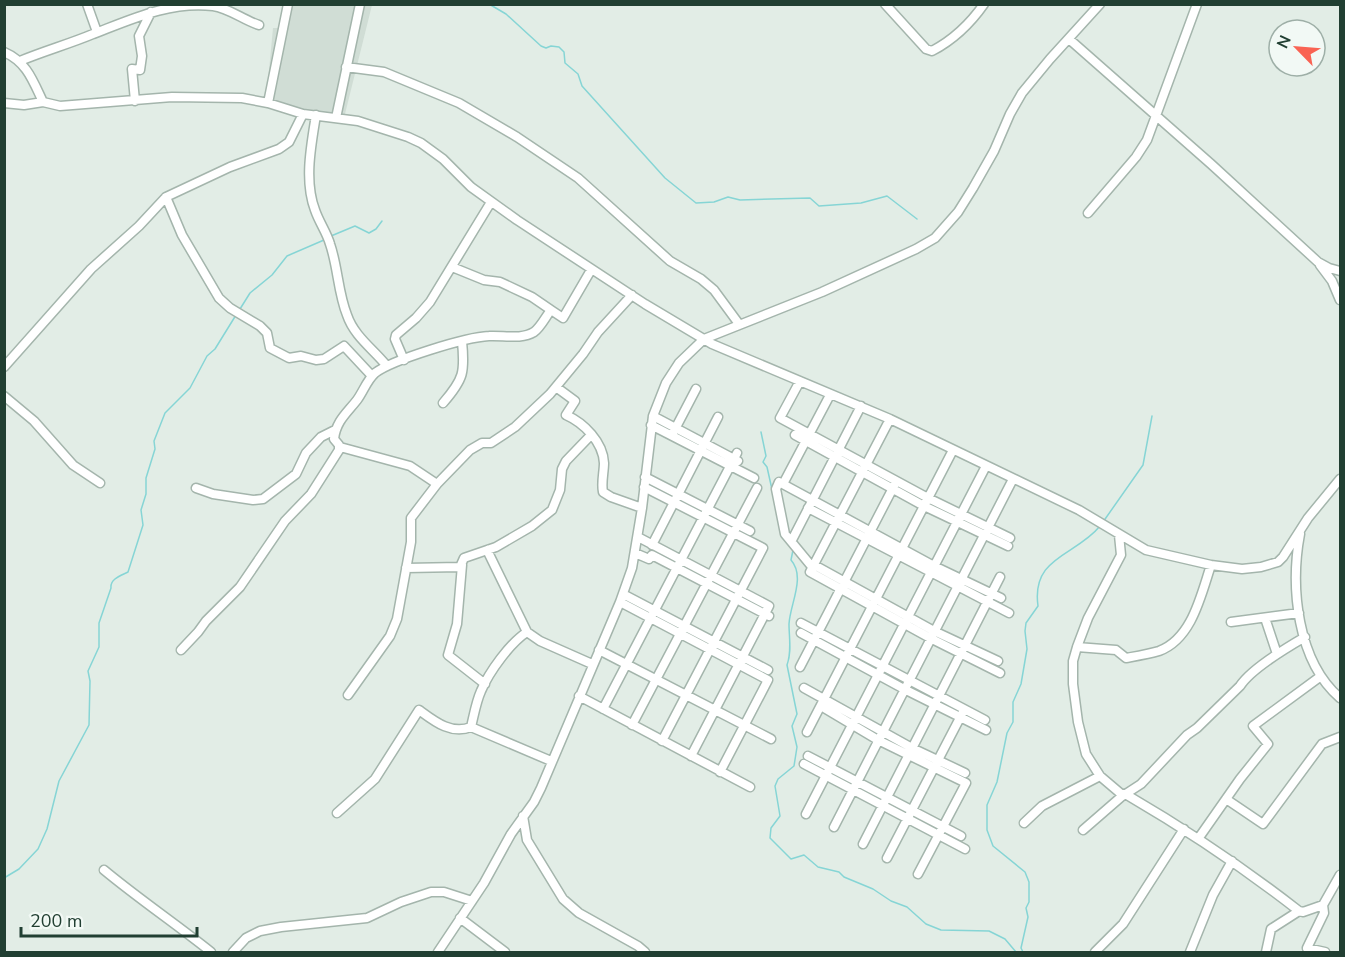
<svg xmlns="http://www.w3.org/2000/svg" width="1345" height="957" viewBox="0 0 1345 957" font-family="'Nunito Sans',sans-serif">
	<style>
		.built { fill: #d0ddd5 }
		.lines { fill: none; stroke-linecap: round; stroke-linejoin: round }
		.stream { stroke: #86d5d5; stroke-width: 1.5 }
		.minor-casing { stroke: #a4b5ac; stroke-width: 11 }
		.minor { stroke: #fff; stroke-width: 8 }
	</style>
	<rect width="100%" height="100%" fill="#e2ede6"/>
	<path class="built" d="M287 5H372L345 114 298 111 266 102 273 28H280Z"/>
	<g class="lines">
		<path class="stream" d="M489 4 506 14 541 46 546 48 551 46 559 47 564 52 565 63 578 74 582 86 665 178 696 203 714 202 728 197 740 200 810 198 819 206 861 203 887 196 917 219
			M331 236 355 226 369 233 376 229 382 221
			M240 309 250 293 272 275 287 256 324 240
			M761 432 766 456 763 462 767 467 773 494
			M1103 522 1143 465 1152 416
			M793 550 791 560C806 577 790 604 789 624 789 637 792 652 787 665L797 714 792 726 797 747 794 766 778 779 775 786 780 816 771 828 770 838 791 859 804 855 818 867 839 872 844 877 873 889 891 901 907 907 926 924 941 930 989 931 1005 939 1016 952
			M4 878 19 869 38 849 47 829 59 781 89 725 90 681 88 671 99 647V623L111 588C110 579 120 576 128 572L143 525 141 510 146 494V478L155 449 154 441 165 413 190 388 207 356 215 349 236 315
			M1023 952 1021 948 1028 917 1026 908 1029 902V882L1025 872 993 846 987 830V805L997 782 1007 733 1013 722V702L1021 684 1027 649 1025 631 1026 623 1038 606C1031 556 1076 556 1100 526"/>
		<defs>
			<path id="minor" d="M87 4 97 32
				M885 4 926 49 932 51C953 40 970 24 984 4
				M1069 39 1211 164 1318 262 1329 268 1340 271
				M4 52C27 62 33 81 43 102
				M20 61C44 51 69 44 93 34 132 19 170 1 213 6 229 8 243 20 259 25
				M346 67 384 72 459 103 517 137 578 178 670 261 701 279 714 290 739 324
				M135 101 132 69 140 70 142 56 139 36 151 12
				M4 103 24 105 43 102 60 106 172 97 242 98 268 103 303 114 358 121 408 137 421 143 443 159 471 187 517 220 645 304 712 344 890 419 1079 510 1146 550 1211 565 1242 569 1261 567 1278 562 1283 557 1308 518 1340 479
				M268 103 288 4
				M316 115C311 146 304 181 315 210 319 222 327 233 330 244 338 267 338 293 347 315 354 336 373 349 386 365
				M336 118 360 4
				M166 197 182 235 219 298 230 308 260 326 267 333 270 348 289 358 301 356 316 360 324 359 344 346 372 376
				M1088 213 1136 157 1147 140 1197 4
				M1320 265 1332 281 1340 300
				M452 267 484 280 500 282 532 297 551 310
				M404 360 395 339 396 335 416 318 430 302 491 202
				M4 367 91 269 139 226 166 197 230 167 279 149 289 142 303 114
				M800 381 780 418 928 498 1010 538
				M556 387 575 401 566 415C584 423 603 442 604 463 604 472 601 483 603 492L611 497 642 508
				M4 396 34 421 73 465 100 483
				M443 403C464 379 465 372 462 341
				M653 416 738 461
				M890 419 810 572 930 638 1000 673
				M651 425 754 478
				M673 433 696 389
				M795 435 924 506 1008 546
				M340 447 410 466 437 484
				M645 477 750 531
				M783 484 830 395
				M644 487 763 548 662 741
				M196 488 213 494 253 500 263 499 296 474 306 453 321 437 335 430
				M808 508 1009 613
				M1300 534C1290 587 1297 661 1340 698
				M1119 535 1121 555 1088 618 1077 647 1073 661V684L1078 722 1086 754 1100 776 1120 793 1127 795C1187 830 1244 868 1299 911L1303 912 1323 905
				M638 537 769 606 691 756
				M792 540 861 406
				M652 545 718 417
				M487 550 527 632 540 641 592 664
				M635 553 649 559 652 555 769 616
				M462 565 457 624 448 655 485 684
				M816 566 934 631 998 661
				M406 568 460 567 464 558 496 547 532 526 552 510 560 490 562 469 566 461 591 435
				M813 568 785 534 776 489 779 482 934 566 1001 598
				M623 594 768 670
				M620 602 768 680 720 772
				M1265 618 1277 654
				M1231 622 1299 613
				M801 623 985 720
				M801 633 904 689 986 730
				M1077 647 1116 650 1126 658C1137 656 1149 654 1159 651 1192 639 1201 595 1211 565
				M181 650 198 632 206 621 240 587 285 521 311 494 339 450V445L334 439C336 421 347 413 357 400 363 392 367 380 375 373 392 360 466 337 489 336 503 335 521 340 534 332 541 327 546 316 551 310L563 318 591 270
				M599 650 771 739
				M800 667 895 484
				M804 688 912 748 965 773
				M348 695 390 636 397 619 411 542V518L437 484 470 450 482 443H491L515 427 550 394 583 354 598 332 632 295
				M579 696 750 787
				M821 706 878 740 966 783 918 874
				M603 709 737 453
				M632 725 757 488
				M471 727C474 715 476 702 481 691 489 672 510 643 527 632
				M807 732 953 450
				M808 756 961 836
				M804 764 965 849
				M1226 799 1263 824 1322 744 1340 737
				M337 813 375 779 419 710C434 721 451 735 471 727L551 761
				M806 814 986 466
				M523 816 527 840 563 899 579 913 638 946 645 952
				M1024 823 1042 806 1100 776
				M834 827 1013 479
				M1083 830 1121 797 1141 784 1187 735 1197 728 1240 686C1251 669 1286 648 1305 637
				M1198 839 1240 779 1268 744 1253 726 1321 676
				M863 844 1000 577
				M887 858 963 712
				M104 870C139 899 176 924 211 952
				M460 918 505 952
				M233 952 246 938 260 931 281 927 367 918 401 902 431 892H444L472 901
				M438 952 484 883 511 834 534 802 541 788 620 602 632 568 642 508 653 416 666 383 679 363 704 339 822 292 916 249 935 238 958 212 973 188 994 151 1010 114 1022 93 1050 59 1100 4
				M1095 952 1123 924 1184 829
				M1190 952 1213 895 1232 861
				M1266 952 1271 929 1299 911
				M1325 952 1307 948 1324 913 1323 905 1340 875"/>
		</defs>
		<use href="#minor" class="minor-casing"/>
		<use href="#minor" class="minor"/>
	</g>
	<rect width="1345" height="957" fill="none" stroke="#213f32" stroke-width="12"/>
	<g transform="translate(1297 48) rotate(295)"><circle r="28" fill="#f2f9f5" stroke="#9eafa7" stroke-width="1.5"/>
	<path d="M0-4.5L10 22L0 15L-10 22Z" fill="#f96353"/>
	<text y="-9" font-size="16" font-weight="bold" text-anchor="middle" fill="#213f32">N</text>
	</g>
	<path d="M21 927v9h176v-9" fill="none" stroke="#213f32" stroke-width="3"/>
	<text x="30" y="927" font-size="18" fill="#213f32" stroke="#f2f9f5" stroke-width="4.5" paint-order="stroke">200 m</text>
</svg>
